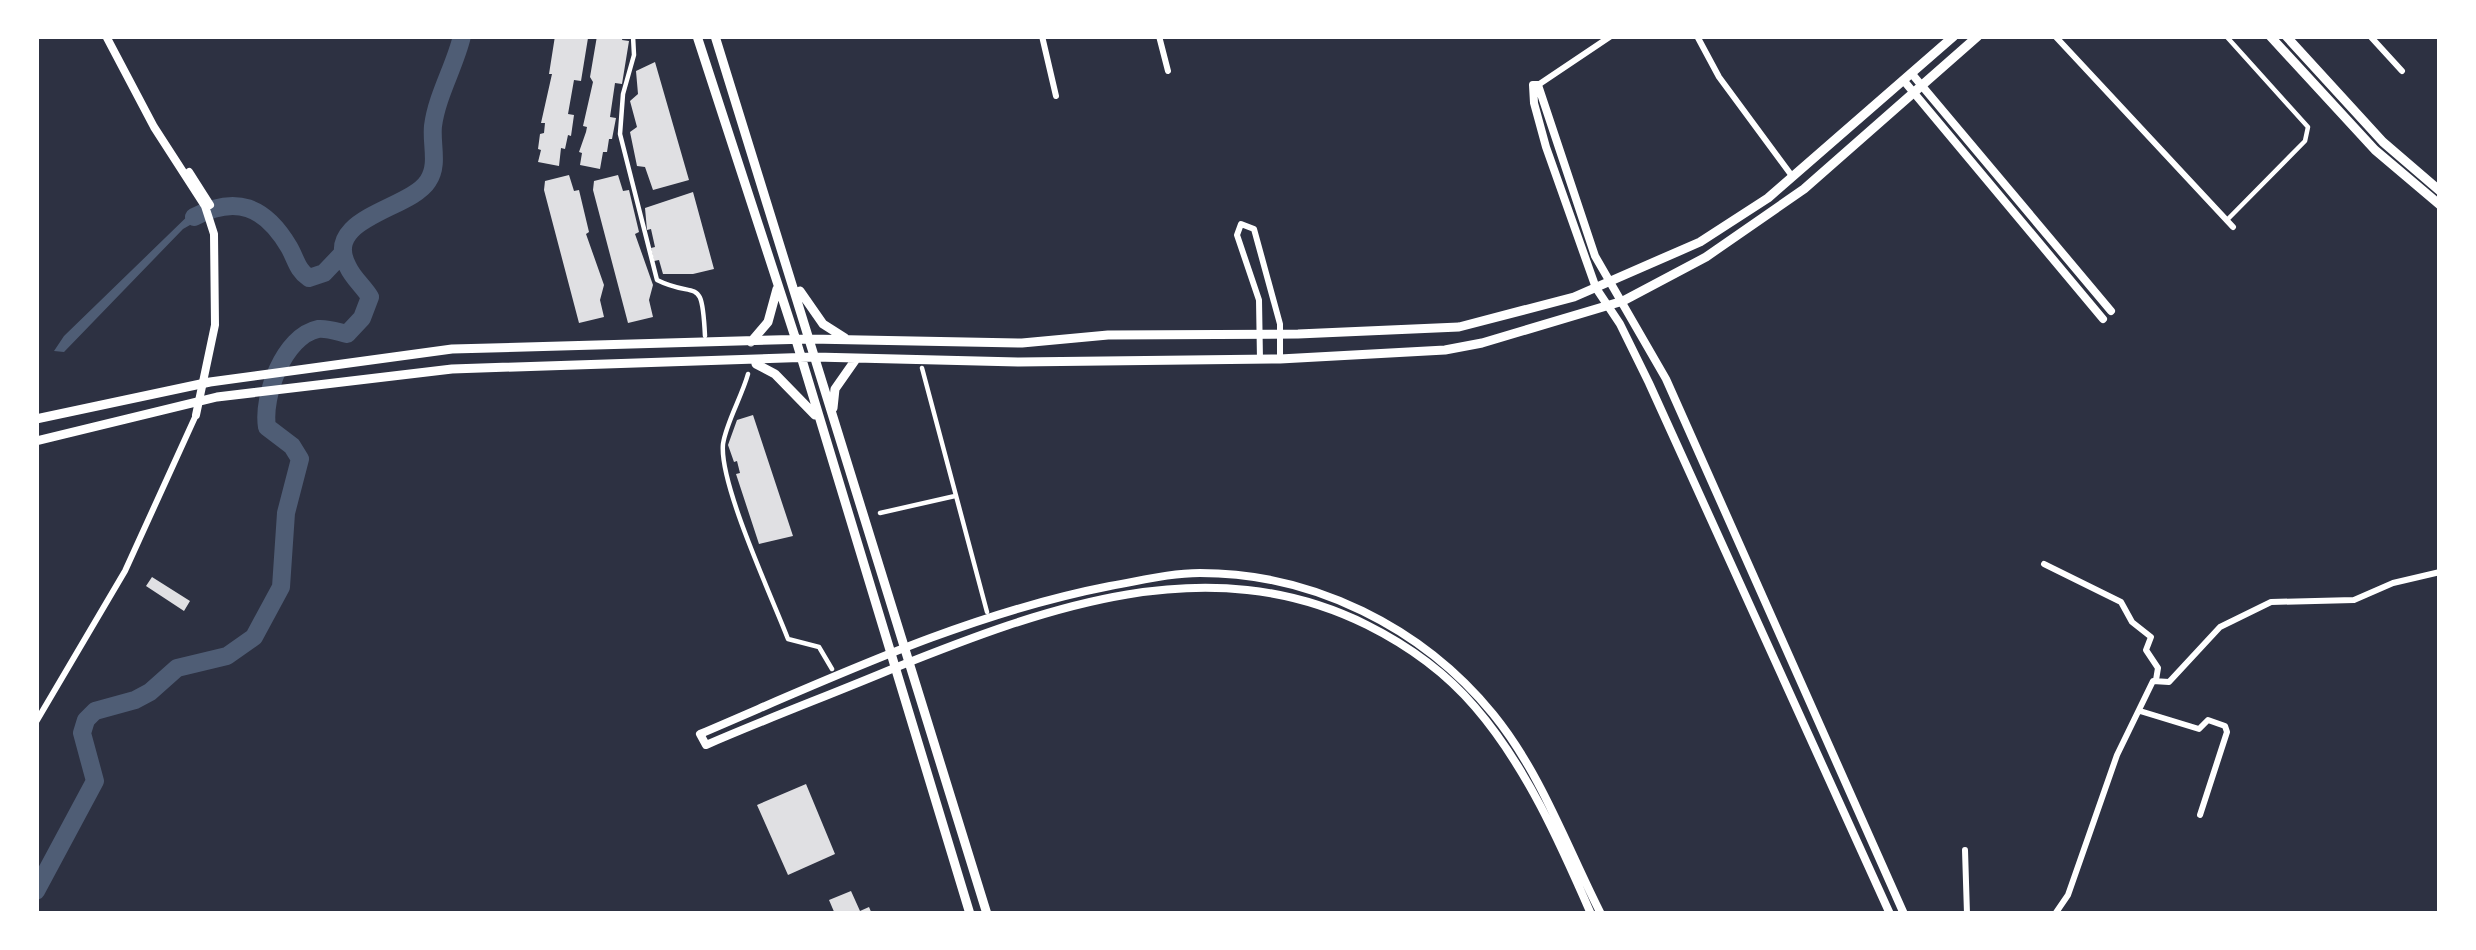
<svg xmlns="http://www.w3.org/2000/svg" width="2476" height="950" viewBox="0 0 2476 950" font-family="'DejaVu Sans',sans-serif">
	<style>
		.water { fill: #4f5d75 }
		.lines { fill: none; stroke-linecap: round; stroke-linejoin: round }
		.river { stroke: #4f5d75; stroke-width: 18 }
		.building { fill: #e0e0e3 }
		.pedestrian { stroke: #fff; stroke-width: 4.5 }
		.minor { stroke: #fff; stroke-width: 6 }
		.tertiary { stroke: #fff; stroke-width: 8 }
		.secondary { stroke: #fff; stroke-width: 8 }
		.primary { stroke: #fff; stroke-width: 9 }
	</style>
	<rect width="100%" height="100%" fill="#2d3142"/>
	<path class="water" d="M199 205 206 221H197L183 229 64 352 54 351 64 336Z"/>
	<g class="lines">
		<path class="river" d="M194 217C236 195 265 206 289 247 296 259 297 270 309 278L324 273 343 253
			M36 891 95 781 82 733 86 720 95 711 135 700 150 692 177 668 227 656 254 637 281 587 286 513 300 459 292 446 267 427C262 396 284 336 318 329 328 328 338 332 347 334L362 318 370 297C363 286 353 278 348 267 321 217 410 210 428 181 439 165 431 144 433 126 437 95 455 66 462 36"/>
	</g>
	<path class="building" d="M555 36 588 38 581 81 574 80 568 114 574 115 571 136 568 135 565 149 561 148 559 166 538 162 541 150 538 149 540 134 544 133 545 123H541L552 74H549Z
		M597 36H623L622 40 629 41 622 84 615 83 610 117 616 118 612 139H609L607 152H603L600 169 580 165 582 153 579 152 586 132 587 127 583 126 593 82 590 77Z
		M655 62 689 180 653 190 645 167 637 166 630 132 637 127 630 101 638 94 636 71Z
		M569 175 574 191 579 190 589 232 586 234 604 285 600 300 604 317 579 323 544 190 545 181Z
		M618 175 623 191 629 190 639 232 635 234 653 285 649 300 653 317 628 323 593 190 594 181Z
		M693 192 714 269 693 274H663L659 260 654 261 651 248 655 247 651 229 647 230 645 208Z
		M753 415 793 536 759 544 736 474 740 473 737 461 734 462 728 445 737 420Z
		M152 577 190 601 184 611 146 586Z
		M806 784 835 854 788 875 757 805Z
		M851 891 860 911 869 907 872 914H835L829 900Z"/>
	<g class="lines">
		<path class="pedestrian" d="M633 36 634 55 623 94 620 134 657 280C697 300 702 273 705 336
			M2226 36 2308 127 2305 141 2227 220
			M922 368 987 612
			M748 374C742 396 726 423 723 444 719 484 772 597 788 639L819 647 832 669
			M880 513 955 496"/>
		<path class="minor" d="M1042 36 1056 96
			M1159 36 1168 71
			M1697 36 1719 77 1792 176
			M2055 36 2233 227
			M2370 36 2402 71
			M1538 85 1611 36
			M1260 360 1259 300 1237 235 1241 224 1254 229 1280 324V359
			M2044 564 2121 602 2132 622 2151 637 2146 650 2158 668 2156 680
			M2140 711 2199 729 2208 720 2225 726 2227 732 2200 815
			M36 722 125 571 196 415
			M1965 850 1967 914
			M2055 914 2068 895 2117 755 2153 681 2169 682 2220 627 2271 602 2354 600 2393 583 2440 572"/>
		<path class="tertiary" d="M1912 74 2111 311
			M1904 81 2103 319
			M1890 914 1649 383 1620 324 1596 288 1546 147 1534 103 1533 85H1538L1595 256 1666 379 1904 914"/>
		<path class="secondary" d="M106 36 154 127 205 206 214 234 215 325 196 415
			M189 172 210 205
			M1591 914C1560 843 1526 766 1475 707 1446 673 1407 645 1367 625 1208 546 1045 608 892 669 830 695 768 718 706 745L700 734C834 677 966 614 1110 586 1140 581 1169 573 1200 573 1313 573 1422 627 1493 714 1541 773 1567 847 1601 914"/>
		<path class="primary" d="M697 36 796 340 970 914
			M715 36 987 914
			M2270 36 2375 150 2440 205
			M2286 36 2383 142 2440 191
			M800 291 823 324 845 338
			M751 342 768 322 777 289
			M756 364 775 374 815 415
			M833 408 835 389 856 359
			M36 419 210 382 452 349 810 339 1022 343 1108 335 1298 334 1459 327 1574 297 1700 242 1768 198 1954 36
			M36 441 217 397 452 369 815 357 1019 362 1280 359 1445 350 1482 343 1623 301 1706 257 1804 189 1978 36"/>
	</g>
	<rect width="2476" height="950" fill="none" stroke="#ffffff" stroke-width="78"/>
</svg>
